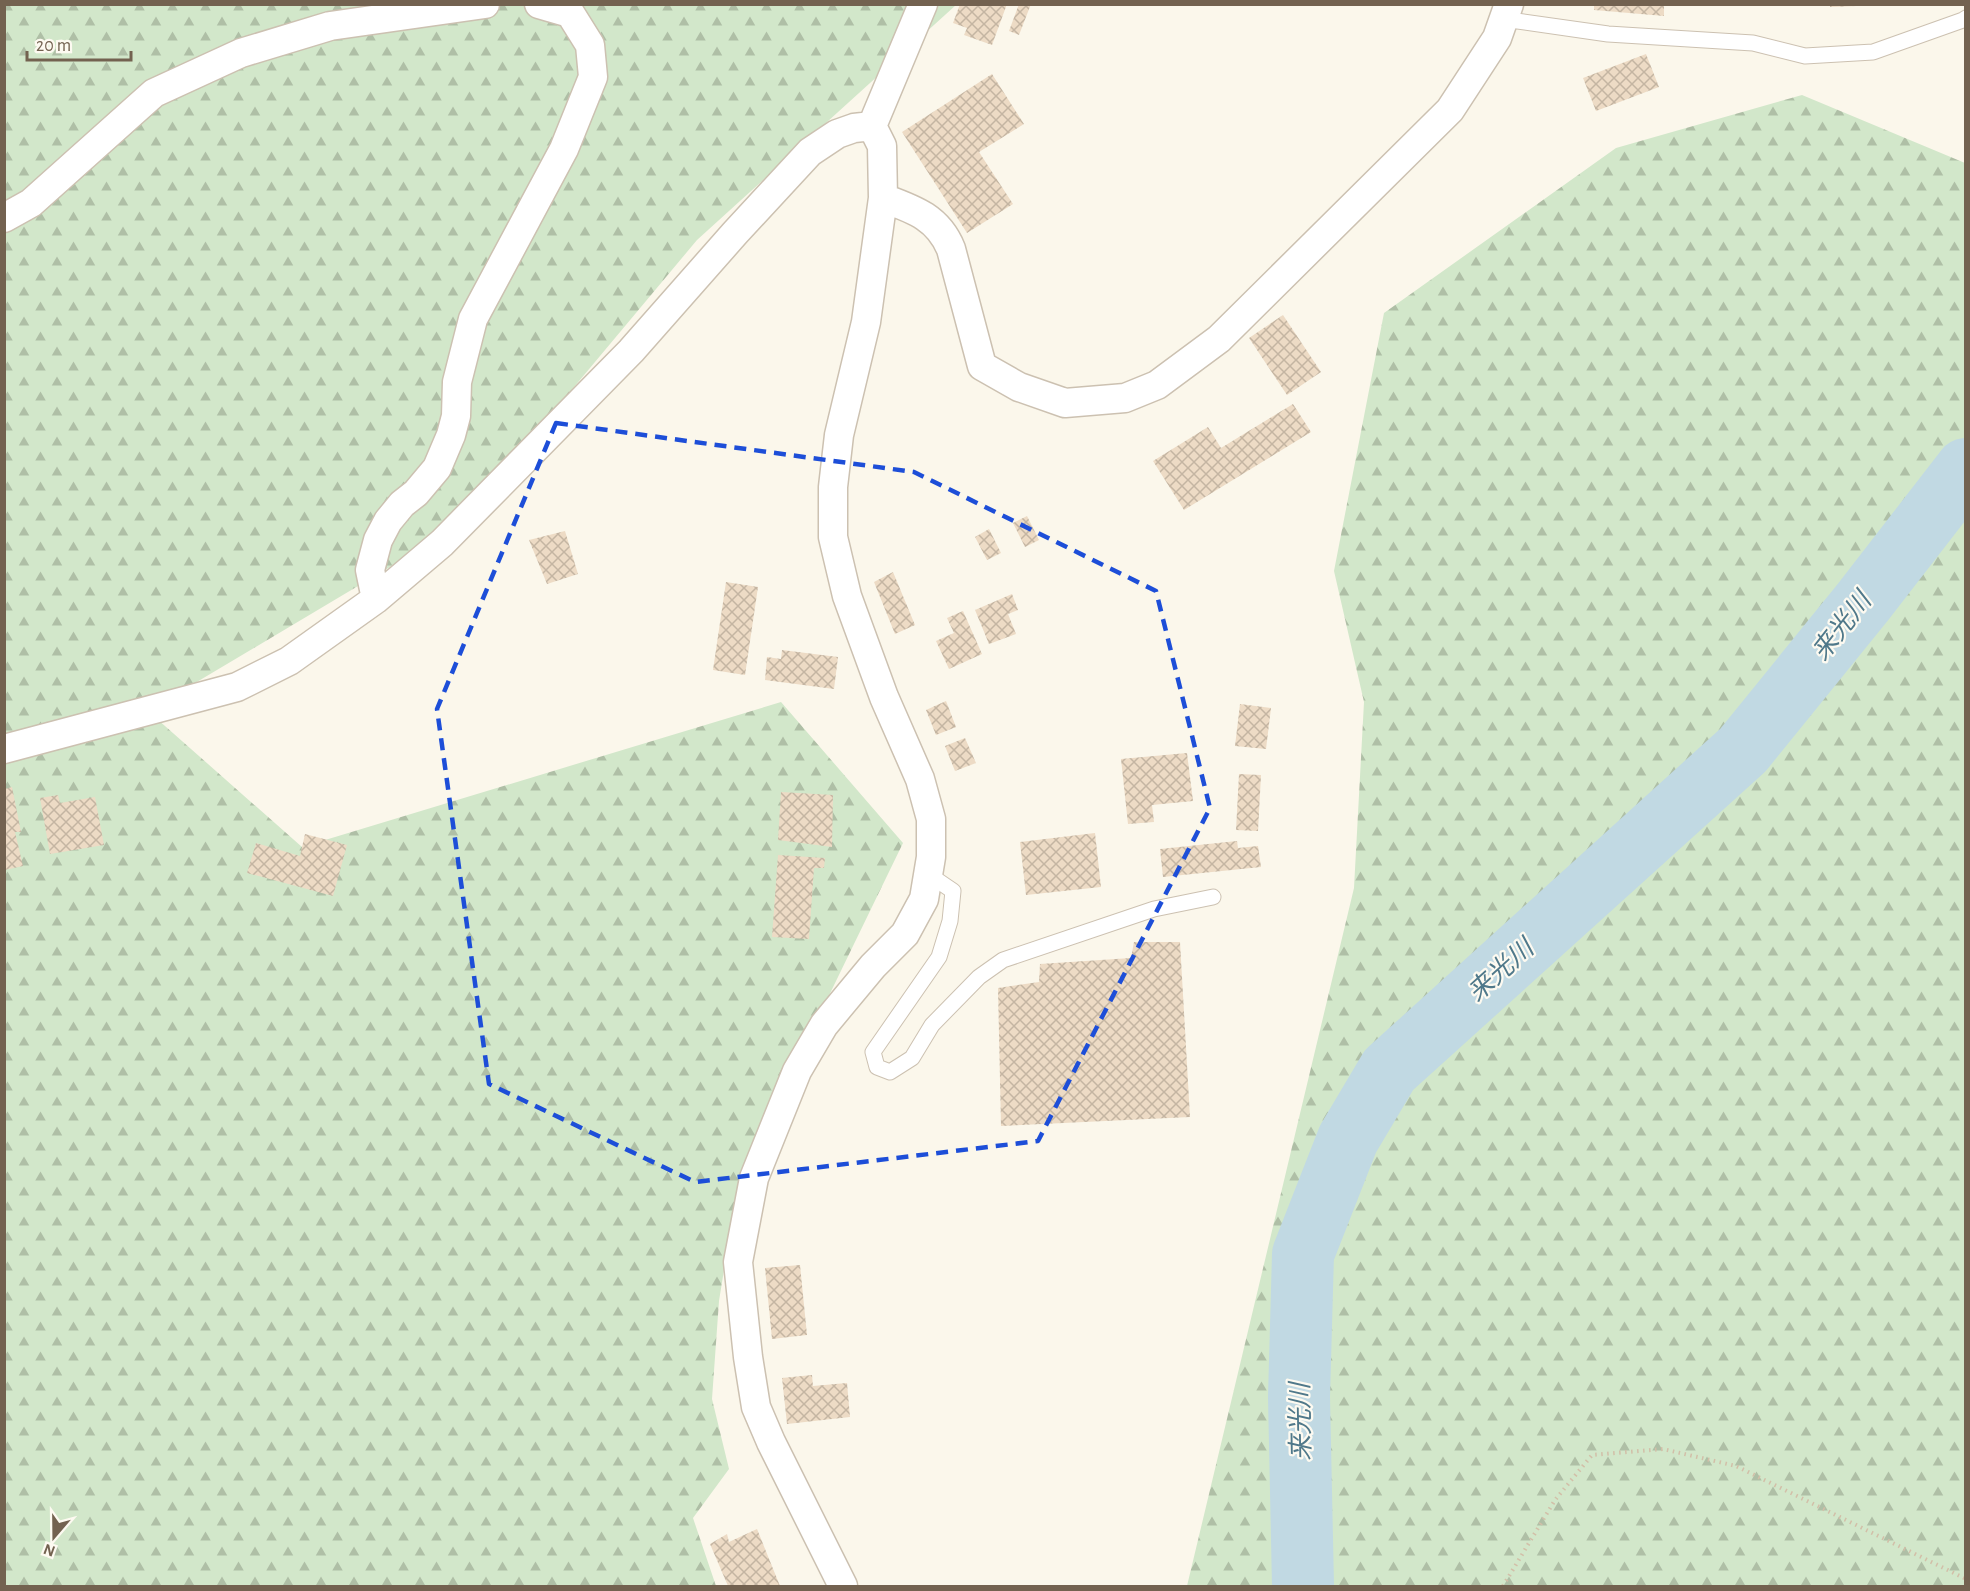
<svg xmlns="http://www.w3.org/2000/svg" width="1970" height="1591" viewBox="0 0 1970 1591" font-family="'Alegreya Sans','Noto Sans JP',sans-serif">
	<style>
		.forest { fill: url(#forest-firs) }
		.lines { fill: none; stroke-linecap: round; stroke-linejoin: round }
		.river { stroke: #c1d9e3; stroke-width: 62 }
		.building { fill: url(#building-cross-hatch) }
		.service-casing { stroke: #ccc1b1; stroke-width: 17 }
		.minor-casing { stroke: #ccc1b1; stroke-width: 31 }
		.path { stroke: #d2bfa8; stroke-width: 4; stroke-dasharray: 1.5 4.5; stroke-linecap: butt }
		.service { stroke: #fff; stroke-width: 15 }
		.minor { stroke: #fff; stroke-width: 28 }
		.marked { fill: none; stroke: #1d4ed8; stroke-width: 4.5; stroke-dasharray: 12 8; stroke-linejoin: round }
		.labels { text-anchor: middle; stroke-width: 4.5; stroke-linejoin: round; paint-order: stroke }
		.water-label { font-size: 26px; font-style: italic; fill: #4f788a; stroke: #fdfaf1 }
	</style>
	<defs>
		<pattern id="forest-firs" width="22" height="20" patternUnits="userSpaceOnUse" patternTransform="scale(1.5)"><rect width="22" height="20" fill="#d2e7ca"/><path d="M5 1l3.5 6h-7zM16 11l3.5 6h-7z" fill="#afbfa6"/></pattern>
		<pattern id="building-cross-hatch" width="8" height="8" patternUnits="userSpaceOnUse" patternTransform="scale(1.5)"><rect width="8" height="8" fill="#eddbc5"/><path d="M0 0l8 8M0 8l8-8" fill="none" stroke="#c4b5a2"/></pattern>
	</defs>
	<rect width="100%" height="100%" fill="#fbf7eb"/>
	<path class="forest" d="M5 5H956L697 240 457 527 148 711 302 847 781 702 903 843 738 1183 719 1301 712 1399 729 1469 693 1518 716 1586H5Z
		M1802 95 1965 163V1586H1187L1354 888 1364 702 1334 571 1384 313 1616 148Z"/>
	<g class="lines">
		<path class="river" d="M1303 1586 1299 1397 1303 1254 1348 1139 1389 1070 1743 750 1863 602 1966 469"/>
	</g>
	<path class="building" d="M960 4H1007L992 45 964 35 967 28 953 23Z
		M1019 4H1031L1019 35 1009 31Z
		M1594 4H1664V16L1594 10Z
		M1830 4H1856V6L1830 7Z
		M1646 54 1659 87 1596 111 1583 78Z
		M992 74 1024 124 979 152 1013 204 967 233 902 132Z
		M1283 315 1321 372 1287 395 1249 338Z
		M1293 404 1311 432 1184 510 1153 461 1208 427 1221 448Z
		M1027 516 1039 540 1025 547 1013 523Z
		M989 529 1001 553 987 560 975 537Z
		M565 531 578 574 547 584 529 540Z
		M893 572 915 625 895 634 874 582Z
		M726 582 758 587 745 675 713 670Z
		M1012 594 1018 610 1008 614 1016 634 989 644 975 610Z
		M963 611 982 654 949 669 936 641 954 633 947 618Z
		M782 650 838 657 834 689 765 680 767 657 781 659Z
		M946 701 956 727 936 735 926 710Z
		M1240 704 1271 708 1266 749 1235 746Z
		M965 738 976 763 955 771 945 746Z
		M1187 753 1193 801 1152 805 1154 822 1128 824 1121 759Z
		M1239 774 1261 775 1258 831 1236 830Z
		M12 787 21 832H15L23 866 5 870V789Z
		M781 792 833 795 832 847 778 840Z
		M58 795 60 803 95 797 104 845 50 854 40 798Z
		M1095 833 1101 887 1026 895 1020 842Z
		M305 834 347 845 333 896 247 873 256 843 300 856Z
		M1237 841 1238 848 1258 846 1261 867 1163 877 1160 849Z
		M778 855 825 858 824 868H814L809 939 772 937Z
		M1134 942H1180L1190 1117 1001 1126 998 988 1039 982 1040 964 1131 958Z
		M800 1265 807 1335 772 1339 765 1268Z
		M812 1375 813 1386 847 1383 850 1417 787 1424 782 1378Z
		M757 1529 780 1586H728L710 1544 727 1534 729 1542Z"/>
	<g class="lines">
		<defs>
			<path id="service" d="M1503 19 1608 34 1753 43 1805 56 1873 52 1963 20 1966 18
				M928 874 953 891 950 921 939 957 873 1052 877 1067 890 1072 912 1058 932 1025 979 977 1003 960 1154 909 1213 897"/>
			<path id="minor" d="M883 198C913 209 938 217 951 249L982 366 1019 387 1065 403 1125 398 1157 385 1219 339 1450 110 1497 38 1509 4
				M4 218 31 203 154 93 241 53 330 26 485 4
				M376 599 370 570 378 540 388 521 402 504 416 493 437 468 451 435 456 416 457 382 473 319 564 149 593 77 590 45 570 13 539 4
				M4 749 237 687 289 661 376 599 442 543 631 351 735 233 810 152 837 134 854 128 872 126
				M843 1586 771 1442 756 1407 748 1357 738 1262 754 1178 797 1071 824 1025 873 966 905 934 924 899 931 857V819L920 779 884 697 847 596 833 537V487L839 435 866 322 883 198 882 146 872 126 923 4"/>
		</defs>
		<use href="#service" class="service-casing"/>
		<use href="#minor" class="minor-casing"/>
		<path class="path" d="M1503 1586 1555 1500 1592 1455 1663 1449 1736 1466 1966 1579"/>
		<use href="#service" class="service"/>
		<use href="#minor" class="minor"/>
	</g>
	<path class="marked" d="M556 423 914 472 1156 591 1210 808 1038 1141 695 1182 489 1084 437 709Z"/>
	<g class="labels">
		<g class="water-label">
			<text transform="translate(1841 626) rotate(-52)" y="9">来光川</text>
			<text transform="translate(1500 970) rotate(-42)" y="9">来光川</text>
			<text transform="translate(1300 1422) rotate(-91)" y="9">来光川</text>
		</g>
	</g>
	<rect width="1970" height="1591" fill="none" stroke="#736250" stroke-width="12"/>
	<g transform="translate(54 1537) rotate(200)" stroke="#fdfaf1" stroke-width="4.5" paint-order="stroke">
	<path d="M0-4.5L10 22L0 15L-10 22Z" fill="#736250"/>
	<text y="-9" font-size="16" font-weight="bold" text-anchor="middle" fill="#736250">N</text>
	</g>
	<path d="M27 51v9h104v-9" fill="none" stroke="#736250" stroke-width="3"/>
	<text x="36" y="51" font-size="18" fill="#736250" stroke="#fdfaf1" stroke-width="4.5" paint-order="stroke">20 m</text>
</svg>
